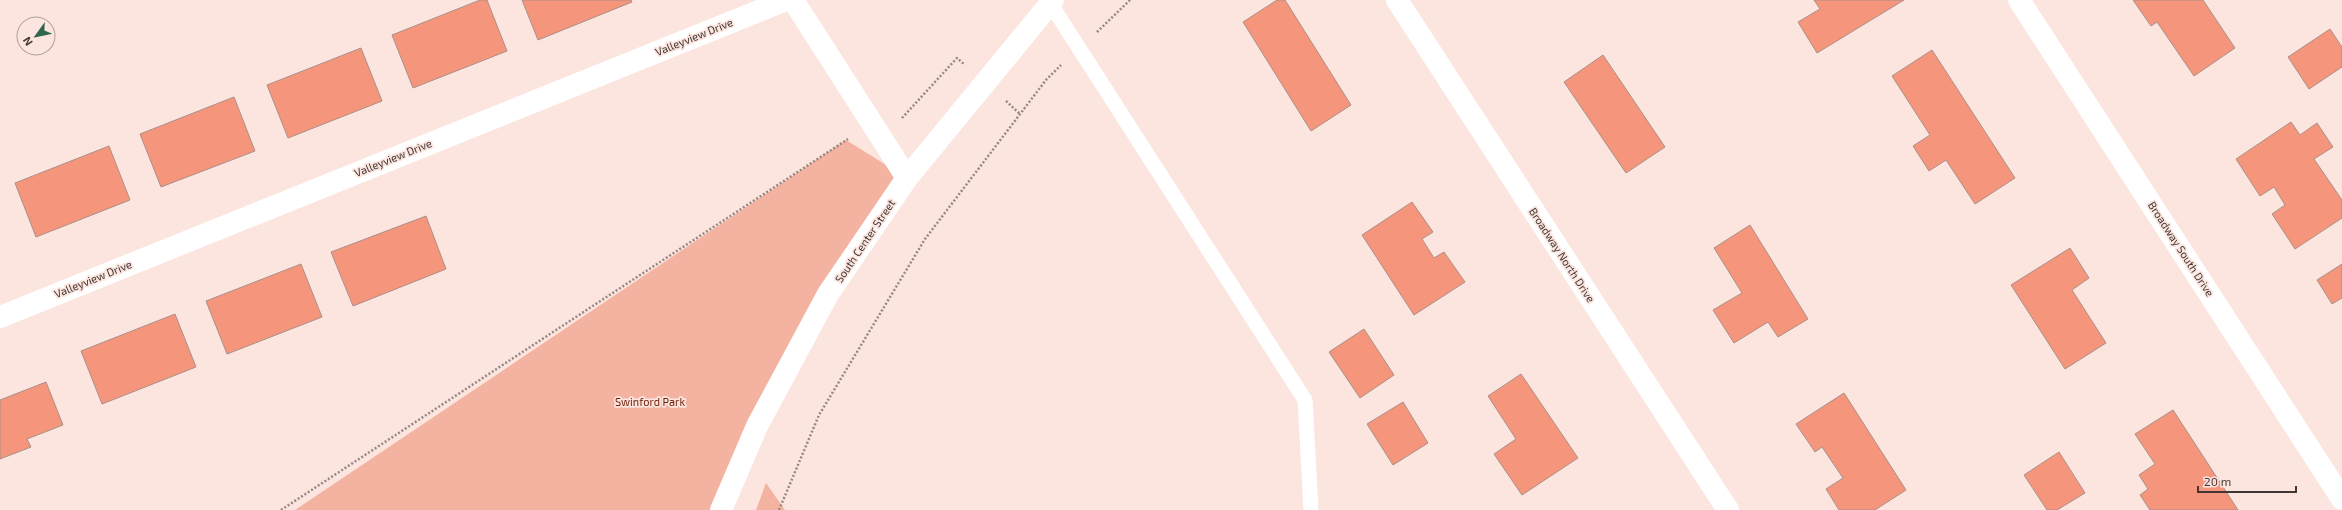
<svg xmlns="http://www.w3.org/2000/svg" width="2342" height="510" viewBox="0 0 2342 510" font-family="'Exo 2',sans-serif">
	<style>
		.green { fill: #f4b2a1 }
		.building { fill: #f5957b; stroke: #aa9089 }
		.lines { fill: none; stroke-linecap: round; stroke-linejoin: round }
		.path { stroke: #978783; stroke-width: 2.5; stroke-dasharray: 2 2; stroke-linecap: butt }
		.service { stroke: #fff; stroke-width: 15 }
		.minor { stroke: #fff; stroke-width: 22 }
		.secondary { stroke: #fff; stroke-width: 22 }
		.labels { text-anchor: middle; stroke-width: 3.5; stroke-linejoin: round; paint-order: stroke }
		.street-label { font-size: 11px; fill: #403633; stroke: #fce5df }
		.park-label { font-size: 11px; fill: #6e1a01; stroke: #fce5df }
	</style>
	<rect width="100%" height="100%" fill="#fce5df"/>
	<path class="green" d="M846 140 907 178 828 294 721 510H295Z
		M766 483 785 510H756Z"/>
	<path class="building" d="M480 0H487L507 51 413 88 392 35Z
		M522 0H631L632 2 538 40Z
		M1277 0H1285L1351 105 1311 131 1243 22Z
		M1814 0H1904L1817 53 1798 22 1820 9Z
		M2133 0H2203L2235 48 2194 76 2157 22 2151 26Z
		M2330 29 2342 47V67L2309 89 2288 57Z
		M361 48 382 101 288 138 267 85Z
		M1932 50 2015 178 1975 204 1946 160 1929 171 1913 146 1930 135 1892 76Z
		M1603 55 1665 147 1626 173 1564 82Z
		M234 97 255 151 161 187 140 134Z
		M2291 122 2300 135 2317 123 2333 147 2314 159 2342 200V218L2295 249 2272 214 2285 205 2274 187 2260 196 2236 159Z
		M109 146 130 200 36 237 15 183Z
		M1412 202 1433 232 1422 239 1434 258 1444 252 1465 282 1414 315 1362 235Z
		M426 216 446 269 353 306 331 252Z
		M1750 225 1808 319 1778 337 1768 322 1734 343 1713 310 1742 293 1714 248Z
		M2070 248 2089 278 2072 290 2106 343 2065 369 2011 285Z
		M301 264 322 317 227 354 206 301Z
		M2342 264V298L2332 304 2317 280Z
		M175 314 196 367 102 404 81 351Z
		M1364 329 1394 375 1360 398 1329 352Z
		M1521 374 1578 458 1522 495 1494 454 1516 439 1488 396Z
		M46 382 63 425 27 439 31 447 0 459V400Z
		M1844 393 1906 490 1875 510H1839L1826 489 1843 478 1822 447 1815 452 1796 424Z
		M1403 402 1428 443 1393 465 1367 424Z
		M2173 410 2238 510H2150L2140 495 2148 489 2139 475 2155 464 2135 434Z
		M2059 452 2085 493 2057 510H2047L2024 475Z"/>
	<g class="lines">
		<path class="path" d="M1097 32 1130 0
			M1006 101 1020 114
			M902 118 957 58 965 65
			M281 510 848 139
			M779 510 819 415 925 239 1046 80 1061 65"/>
		<path class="service" d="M1050 3 1305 400 1311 510"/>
		<path class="minor" d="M793 0 907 178
			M1397 0 1728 510
			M2019 0 2342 499
			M0 317 786 0"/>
		<path class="secondary" d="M721 510 757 426 828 294 907 178 1053 0"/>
	</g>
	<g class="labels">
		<g class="street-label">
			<text transform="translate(694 37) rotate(-22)" y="4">Valleyview Drive</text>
			<text transform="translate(393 158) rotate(-22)" y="4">Valleyview Drive</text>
			<text transform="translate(865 241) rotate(-56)" y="4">South Center Street</text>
			<text transform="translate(2181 249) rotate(57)" y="4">Broadway South Drive</text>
			<text transform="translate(1562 255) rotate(57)" y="4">Broadway North Drive</text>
			<text transform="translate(93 279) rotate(-22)" y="4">Valleyview Drive</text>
		</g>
		<g class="park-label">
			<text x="650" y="406">Swinford Park</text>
		</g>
	</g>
	<g transform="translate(36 36) rotate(237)"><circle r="19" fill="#fce5df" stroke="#b19f9a"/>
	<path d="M0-3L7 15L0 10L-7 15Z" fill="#30664c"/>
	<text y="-6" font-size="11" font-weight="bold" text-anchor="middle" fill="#403633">N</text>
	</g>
	<path d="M2198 486v6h98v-6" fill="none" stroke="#403633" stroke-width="2"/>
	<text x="2204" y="486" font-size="12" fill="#403633" stroke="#fce5df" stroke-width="3" paint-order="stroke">20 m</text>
</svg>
